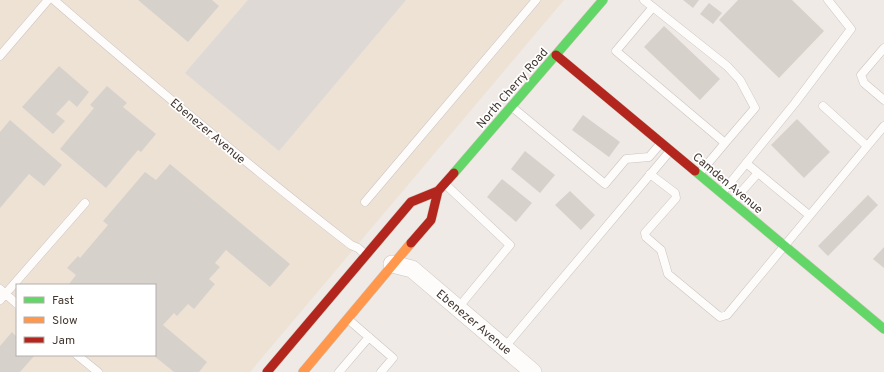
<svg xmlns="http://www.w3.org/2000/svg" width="884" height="372" viewBox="0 0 884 372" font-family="Overpass,sans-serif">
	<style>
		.education { fill: #eee2d5; fill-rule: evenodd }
		.parking { fill: #ded9d5 }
		.building { fill: #d7d1cc }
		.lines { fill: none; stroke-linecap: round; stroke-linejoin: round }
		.lane-casing { stroke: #cbc5c1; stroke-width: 9 }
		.street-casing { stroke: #cbc5c1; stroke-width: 18 }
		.fast-casing { stroke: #d0c6bc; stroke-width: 10 }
		.slow-casing { stroke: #d0c6bc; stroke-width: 10 }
		.jam-casing { stroke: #d0c6bc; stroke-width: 10 }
		.lane { stroke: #fdfcfb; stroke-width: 8 }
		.street { stroke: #fdfcfb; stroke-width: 17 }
		.fast { stroke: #63d668; stroke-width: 9 }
		.slow { stroke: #ff974d; stroke-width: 9 }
		.jam { stroke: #b3261e; stroke-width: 9 }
		.labels { text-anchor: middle; stroke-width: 3.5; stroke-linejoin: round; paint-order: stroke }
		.street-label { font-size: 12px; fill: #443831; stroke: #fff }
	</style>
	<rect width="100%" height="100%" fill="#efeae5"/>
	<path class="education" d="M0 0H564L250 372H0ZM17 285H155V355H17Z"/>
	<path class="parking" d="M248 0H406L279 151 185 73Z"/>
	<path class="building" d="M138 0H212L219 6 188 42Z
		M683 0H699L693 8Z
		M738 0H792L824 31 779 78 719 20Z
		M709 3 722 13 713 24 700 14Z
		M664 26 720 79 700 100 644 47Z
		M59 66 89 92 77 107 69 100 56 114 65 121 53 134 22 107Z
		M107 86 127 103 123 107 156 134 141 152 138 150 106 188 60 149 94 108 90 105Z
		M583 115 620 142 609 157 572 130Z
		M797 119 830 152 804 178 771 145Z
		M10 120 62 165 44 186 29 174 0 208V132Z
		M525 151 555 175 540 193 511 169Z
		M170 164 290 264 270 287 226 250 215 263 220 267 209 279 215 284 194 309 188 304 177 316 174 313 163 325 207 362 199 372H174L153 355H155V285H70L69 284 76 275 67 268 78 256 80 258 108 225 103 221 145 172 156 180Z
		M502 179 532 203 516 222 487 197Z
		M570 191 595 215 581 230 555 205Z
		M868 195 878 205 828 256 818 246Z
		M884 247V268L873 259Z
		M12 332 17 337V355H35L20 372H0V346Z"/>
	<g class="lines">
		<defs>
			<path id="lane" d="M54 0C151 84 249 166 351 245L358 248 366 255
				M644 0 727 66 740 80 755 108 725 143 616 51 653 7
				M884 48 861 75 864 83 884 100
				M0 56 48 0
				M823 106 867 146
				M512 107 605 184 626 159 649 157 661 143
				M746 163 809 215
				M650 174 675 193 676 198 645 233 646 237 661 250 668 274 720 317 727 315 884 126
				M699 174 725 143
				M445 184 510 245 458 308
				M722 193 795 103 851 29 828 0
				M733 201 758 173
				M365 202 536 0
				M0 289 17 304
				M0 300 85 203
				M349 320 393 358 381 372
				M504 348 670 151
				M77 355 98 372
				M339 372 369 337"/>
			<path id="street" d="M392 264 412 269 533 372"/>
			<path id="fast" d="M695 171 884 329
				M454 173 603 0"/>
			<path id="slow" d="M303 372 411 243"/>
			<path id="jam" d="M556 55 695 171
				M411 243 431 220 438 191
				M267 372 411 202 438 191 454 173"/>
		</defs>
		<use href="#lane" class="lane-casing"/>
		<use href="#street" class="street-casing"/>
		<use href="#fast" class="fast-casing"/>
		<use href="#slow" class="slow-casing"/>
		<use href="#jam" class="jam-casing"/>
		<use href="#lane" class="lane"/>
		<use href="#street" class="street"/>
		<use href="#fast" class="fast"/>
		<use href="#slow" class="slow"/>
		<use href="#jam" class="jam"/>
	</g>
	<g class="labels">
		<g class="street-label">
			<text transform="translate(512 88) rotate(-49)" y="4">North Cherry Road</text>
			<text transform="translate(208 131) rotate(40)" y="4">Ebenezer Avenue</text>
			<text transform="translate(728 183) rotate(40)" y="4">Camden Avenue</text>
			<text transform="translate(474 322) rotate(40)" y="4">Ebenezer Avenue</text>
		</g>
	</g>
	<rect x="16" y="284" width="140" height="72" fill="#ffffff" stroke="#b4afad"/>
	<rect x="24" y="297" width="20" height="6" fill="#63d668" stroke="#b4afad"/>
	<text x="52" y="304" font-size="12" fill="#443831">Fast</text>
	<rect x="24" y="317" width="20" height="6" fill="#ff974d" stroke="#b4afad"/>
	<text x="52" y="324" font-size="12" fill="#443831">Slow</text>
	<rect x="24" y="337" width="20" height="6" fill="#b3261e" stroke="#b4afad"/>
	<text x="52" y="344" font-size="12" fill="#443831">Jam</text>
</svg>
